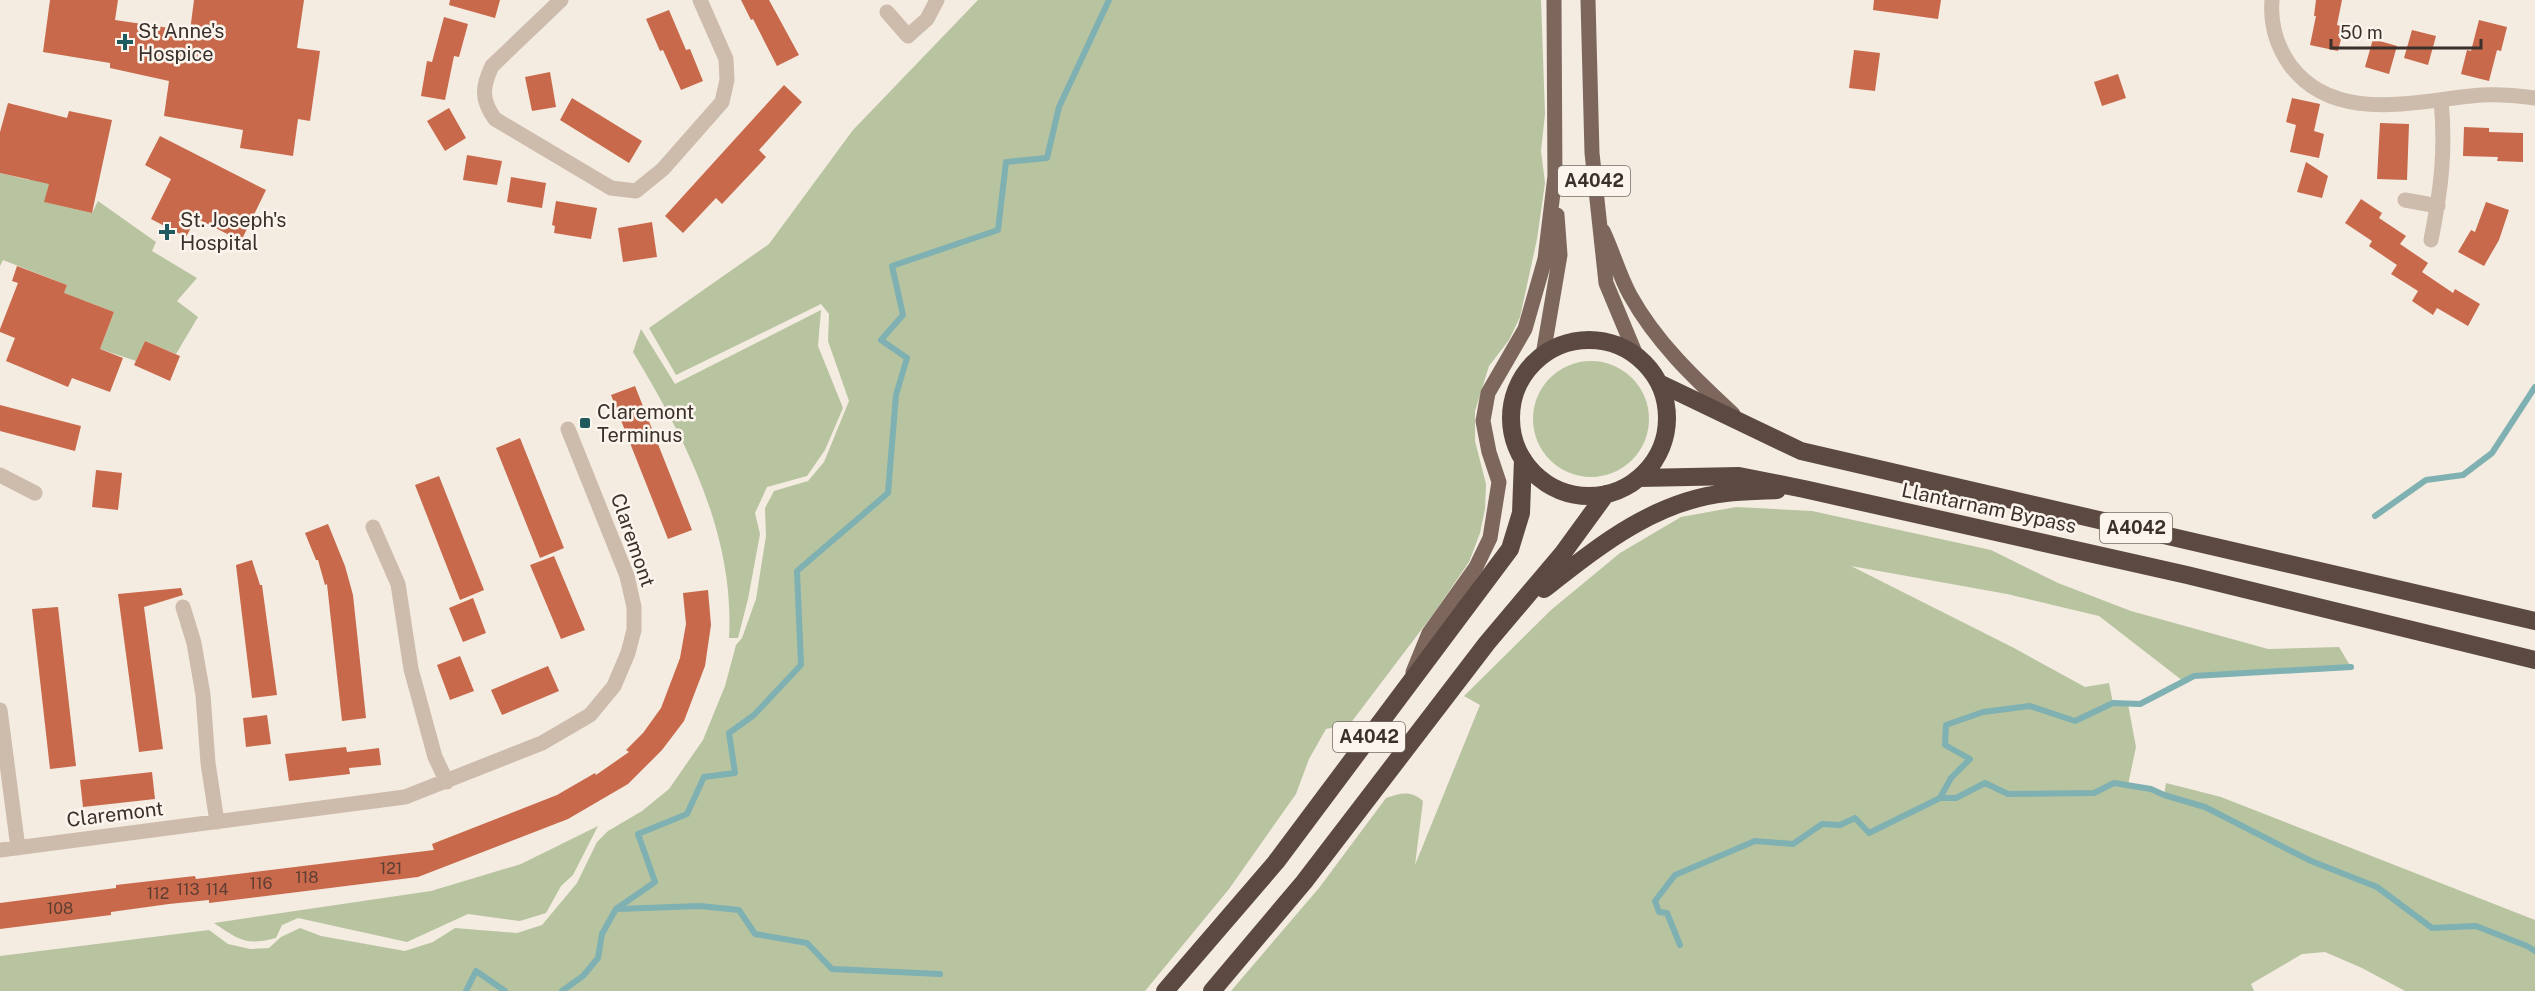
<svg xmlns="http://www.w3.org/2000/svg" width="2535" height="991" viewBox="0 0 2535 991" font-family="'Public Sans',sans-serif">
	<style>
		.green { fill: #b8c4a0 }
		.lines { fill: none; stroke-linecap: round; stroke-linejoin: round }
		.stream { stroke: #7fb0b2; stroke-width: 6 }
		.building { fill: #c8694b }
		.minor { stroke: #cdbbac; stroke-width: 15 }
		.major { stroke: #7d675c; stroke-width: 15 }
		.highway { stroke: #5c4a42; stroke-width: 18 }
		.poi-dot { fill: #1f5a5e; stroke: #fbf5ee; stroke-width: 2 }
		.labels { text-anchor: middle; stroke-width: 5; stroke-linejoin: round; paint-order: stroke }
		.number-label { font-size: 16px; fill: #5e3e33 }
		.shield { fill: #fbf5ee; stroke: #756b66; stroke-width: 1.5 }
		.shield-label { font-size: 18px; font-weight: bold; fill: #3b302b }
		.poi-label { font-size: 20px; fill: #3b302b; stroke: #fbf5ee; text-anchor: start }
		.street-label { font-size: 20px; fill: #3b302b; stroke: #fbf5ee }
	</style>
	<rect width="100%" height="100%" fill="#f4ebe1"/>
	<path class="green" d="M978 0H1541L1545 114 1541 151 1545 183 1537 239 1520 317 1509 340 1489 366 1475 411V441L1486 484 1485 509 1480 533 1469 562 1434 613 1350 724 1326 729 1309 759 1296 794 1229 889 1145 991H0V956L209 930 228 944 250 949 269 948 281 937 300 928 321 936 405 951 433 942 455 928 517 933 542 925 577 883 597 842 608 831 642 811 669 789 703 740 725 686 736 645 742 638 756 599 766 536 765 508 774 491 808 481 824 462 849 401 828 341 829 314 821 304 676 375 649 328 769 244 853 130Z
		M33 168 52 173 45 202 92 213 98 201 156 242 152 251 197 278 177 301 198 317 176 354 145 341 136 361 100 349 114 312 85 301 82 306 56 314 67 285 3 260 0 266V173L29 180Z
		M821 310 818 346 843 408 825 450 807 476 767 487 755 513 760 534 748 599 738 638H729C735 534 685 438 633 352L641 329 675 384Z
		M1533 419a58 58 0 1 1 116 0a58 58 0 1 1-116 0Z
		M1736 507 1812 511 1991 550 2058 583 2131 611 2268 649 2339 647 2351 667 2194 676 2183 681 2099 616 2007 594 1851 566 2014 648 2085 687 2109 683 2113 703 2128 704 2136 747 2128 785 2151 789 2164 795 2166 783 2221 797 2535 920V991H2405L2362 968 2325 952 2302 954 2251 984 2254 991H1231L1319 888 1386 798C1401 793 1411 790 1423 801L1415 865 1480 705 1464 696 1551 610 1620 553 1681 517Z
		M598 826 573 875 561 886 546 913 520 921 468 914 407 942 298 918 282 925 276 938C246 946 239 940 214 923L431 891 521 864Z"/>
	<g class="lines">
		<path class="stream" d="M2375 516 2426 480 2463 475 2492 453 2535 387
			M1940 798H1956L1985 783 2008 794 2094 793 2114 783 2151 789 2164 795 2205 807 2311 861 2377 887 2432 928 2476 926 2527 946 2535 951
			M618 909 700 906 739 910 755 934 807 943 832 969 940 974
			M1680 945 1667 913 1659 912 1655 901 1675 875 1755 841 1793 844 1822 824 1840 825 1855 818 1869 833 1940 798 1951 778 1970 759 1945 745 1946 725 1983 712 2030 706 2075 721 2113 703 2140 704 2194 676 2351 667
			M466 991 476 971 505 991
			M562 991 583 976 598 958 602 934 616 909 655 882 638 834 687 814 704 777 735 773 729 733 754 715 801 665 797 571 888 493 896 395 907 358 881 340 903 315 892 266 998 230 1006 162 1047 158 1059 107 1109 0"/>
	</g>
	<path class="building" d="M50 0H118L115 20 190 31 194 0H304L297 48 320 51 310 121 298 119 293 156 240 148 243 130 164 116 169 81 110 68V63L43 52Z
		M450 0H500L495 18 449 5Z
		M741 0H769L799 55 777 66 753 19 751 20Z
		M1874 0H1941L1938 19 1873 10Z
		M2316 0H2342L2337 25 2344 27 2338 51 2310 45 2316 16H2314Z
		M669 10 686 50 690 49 703 81 681 90 663 50 660 51 646 19Z
		M444 17 468 24 459 57 454 56 445 100 421 96 427 61 432 62Z
		M2479 20 2507 27 2501 51 2497 50 2489 81 2461 74 2467 50 2471 51Z
		M2412 30 2436 36 2428 65 2404 58Z
		M2373 39 2397 46 2389 74 2365 67Z
		M1854 50 1880 53 1875 91 1849 88Z
		M550 72 556 107 532 111 525 77Z
		M2118 74 2126 98 2102 106 2094 82Z
		M784 85 802 102 759 150 766 157 722 204 716 198 683 233 665 216Z
		M572 98 642 141 629 163 560 120Z
		M2292 98 2320 104 2314 131 2324 134 2319 158 2290 152 2296 125 2286 122Z
		M8 103 67 118 69 111 112 120 92 213 44 202 49 184 0 173V132Z
		M449 108 466 138 445 151 427 121Z
		M2380 123 2409 124 2407 180 2377 179Z
		M2464 127 2489 128V132L2523 133V162L2497 161 2498 157 2463 156Z
		M160 136 266 190 241 241 196 218 186 237 151 219 171 179 145 165Z
		M467 155 502 161 497 185 463 180Z
		M2306 162 2328 176 2322 198 2297 192Z
		M511 177 546 183 542 208 507 202Z
		M2361 199 2382 213 2379 218 2406 236 2400 244 2428 263 2422 272 2453 293 2455 289 2480 304 2468 326 2437 308 2433 315 2412 301 2418 291 2391 274 2397 265 2369 246 2372 241 2345 223Z
		M556 201 597 208 591 239 554 233 555 226 552 225Z
		M2486 202 2509 210 2499 240 2484 266 2458 252 2471 230 2475 232Z
		M652 222 657 257 623 262 618 228Z
		M17 266 67 285 64 293 114 312 100 349 123 358 110 392 72 378 68 387 6 361 15 338 0 332V329L18 283 12 281Z
		M145 341 180 356 170 381 134 365Z
		M635 386 692 530 668 539 611 395Z
		M0 405 81 426 75 451 0 431Z
		M520 438 564 548 540 558 496 448Z
		M96 470 122 473 118 510 92 507Z
		M439 476 484 590 460 600 415 485Z
		M328 524 345 566 353 595 366 718 342 721 327 584 325 585 318 560H316L305 533Z
		M554 556 585 630 561 639 530 565Z
		M252 560 260 585H262L277 695 252 698 236 565Z
		M181 588 183 595 144 607 163 749 139 752 118 594Z
		M708 590 711 625 705 666 684 721 662 750 628 784 568 819 418 877 209 903V900L169 904 111 912V915L0 929V903L116 888V885L177 878 195 876 196 879 434 850 432 844 557 795 595 773 596 775 629 752 626 750 643 733 661 708 680 658 686 624 683 593Z
		M473 598 486 633 463 642 449 608Z
		M58 607 76 766 50 769 32 609Z
		M460 656 474 691 450 700 437 665Z
		M548 666 559 691 502 715 491 690Z
		M267 715 271 744 246 747 243 718Z
		M346 747 347 752 379 748 381 765 349 768 350 774 289 781 285 754Z
		M152 772 155 799 83 807 80 780Z"/>
	<g class="lines">
		<path class="minor" d="M561 0 492 66C482 87 481 100 495 119L611 188 636 191 663 169 722 102 727 80 726 59 700 0
			M2272 0C2270 24 2276 45 2290 65 2333 123 2410 102 2471 96 2493 93 2513 95 2535 98
			M887 12 908 36 927 19 937 0
			M2405 200 2438 206
			M2431 240C2441 189 2446 151 2441 100
			M0 475 35 493
			M373 527 398 584 411 669 435 757 447 782
			M183 607 194 643 203 695 208 763 217 822
			M0 710 18 848
			M0 850 405 797 542 743 590 715 614 686 628 653 634 630V607L627 576 568 429"/>
		<path class="major" d="M1554 0 1555 186
			M1588 0 1592 153 1606 283 1636 355
			M1603 231C1613 252 1619 275 1630 295 1656 342 1694 378 1733 414
			M1543 355 1560 255 1557 215
			M1413 672 1429 633 1476 567 1490 538 1499 482 1489 452 1483 421 1488 393 1525 329 1545 259 1555 176"/>
		<path class="highway" d="M1511 418a78 78 0 1 1 156 0a78 78 0 1 1-156 0Z
			M1659 383 1801 451 2535 621
			M1639 478 1739 476 1804 489 2187 575 2535 660
			M1544 589C1599 546 1654 501 1726 493 1743 491 1760 491 1777 490
			M1165 991 1276 862 1510 549 1521 513 1523 459
			M1212 991 1304 882 1487 643 1563 553 1606 494"/>
	</g>
	<g class="poi-dot">
		<path d="M122 33h6v6h6v6h-6v6h-6v-6h-6v-6h6z"/>
		<path d="M164 223h6v6h6v6h-6v6h-6v-6h-6v-6h6z"/>
		<rect x="579" y="417" width="12" height="12" rx="3"/>
	</g>
	<g class="labels">
		<g class="number-label">
			<text x="391" y="874">121</text>
			<text x="307" y="883">118</text>
			<text x="261" y="889">116</text>
			<text x="188" y="895">113</text>
			<text x="217" y="895">114</text>
			<text x="158" y="899">112</text>
			<text x="60" y="914">108</text>
		</g>
		<g class="shield">
			<rect x="1558" y="166" width="72" height="30" rx="4.5"/>
			<rect x="2100" y="513" width="72" height="30" rx="4.5"/>
			<rect x="1333" y="722" width="72" height="30" rx="4.5"/>
		</g>
		<g class="shield-label">
			<text x="1594" y="187">A4042</text>
			<text x="2136" y="534">A4042</text>
			<text x="1369" y="743">A4042</text>
		</g>
		<g class="poi-label">
			<text x="138" y="38">St Anne's<tspan x="138" dy="23">Hospice</tspan></text>
			<text x="180" y="227">St. Joseph's<tspan x="180" dy="23">Hospital</tspan></text>
			<text x="597" y="419">Claremont<tspan x="597" dy="23">Terminus</tspan></text>
		</g>
		<g class="street-label">
			<text transform="translate(1989 508) rotate(12)" y="7">Llantarnam Bypass</text>
			<text transform="translate(633 540) rotate(71)" y="7">Claremont</text>
			<text transform="translate(115 814) rotate(-7)" y="7">Claremont</text>
		</g>
	</g>
	<path d="M2331 39v9h150v-9" fill="none" stroke="#3b302b" stroke-width="3"/>
	<text x="2340" y="39" font-size="18" fill="#3b302b" stroke="#fbf5ee" stroke-width="4.5" paint-order="stroke">50 m</text>
</svg>
